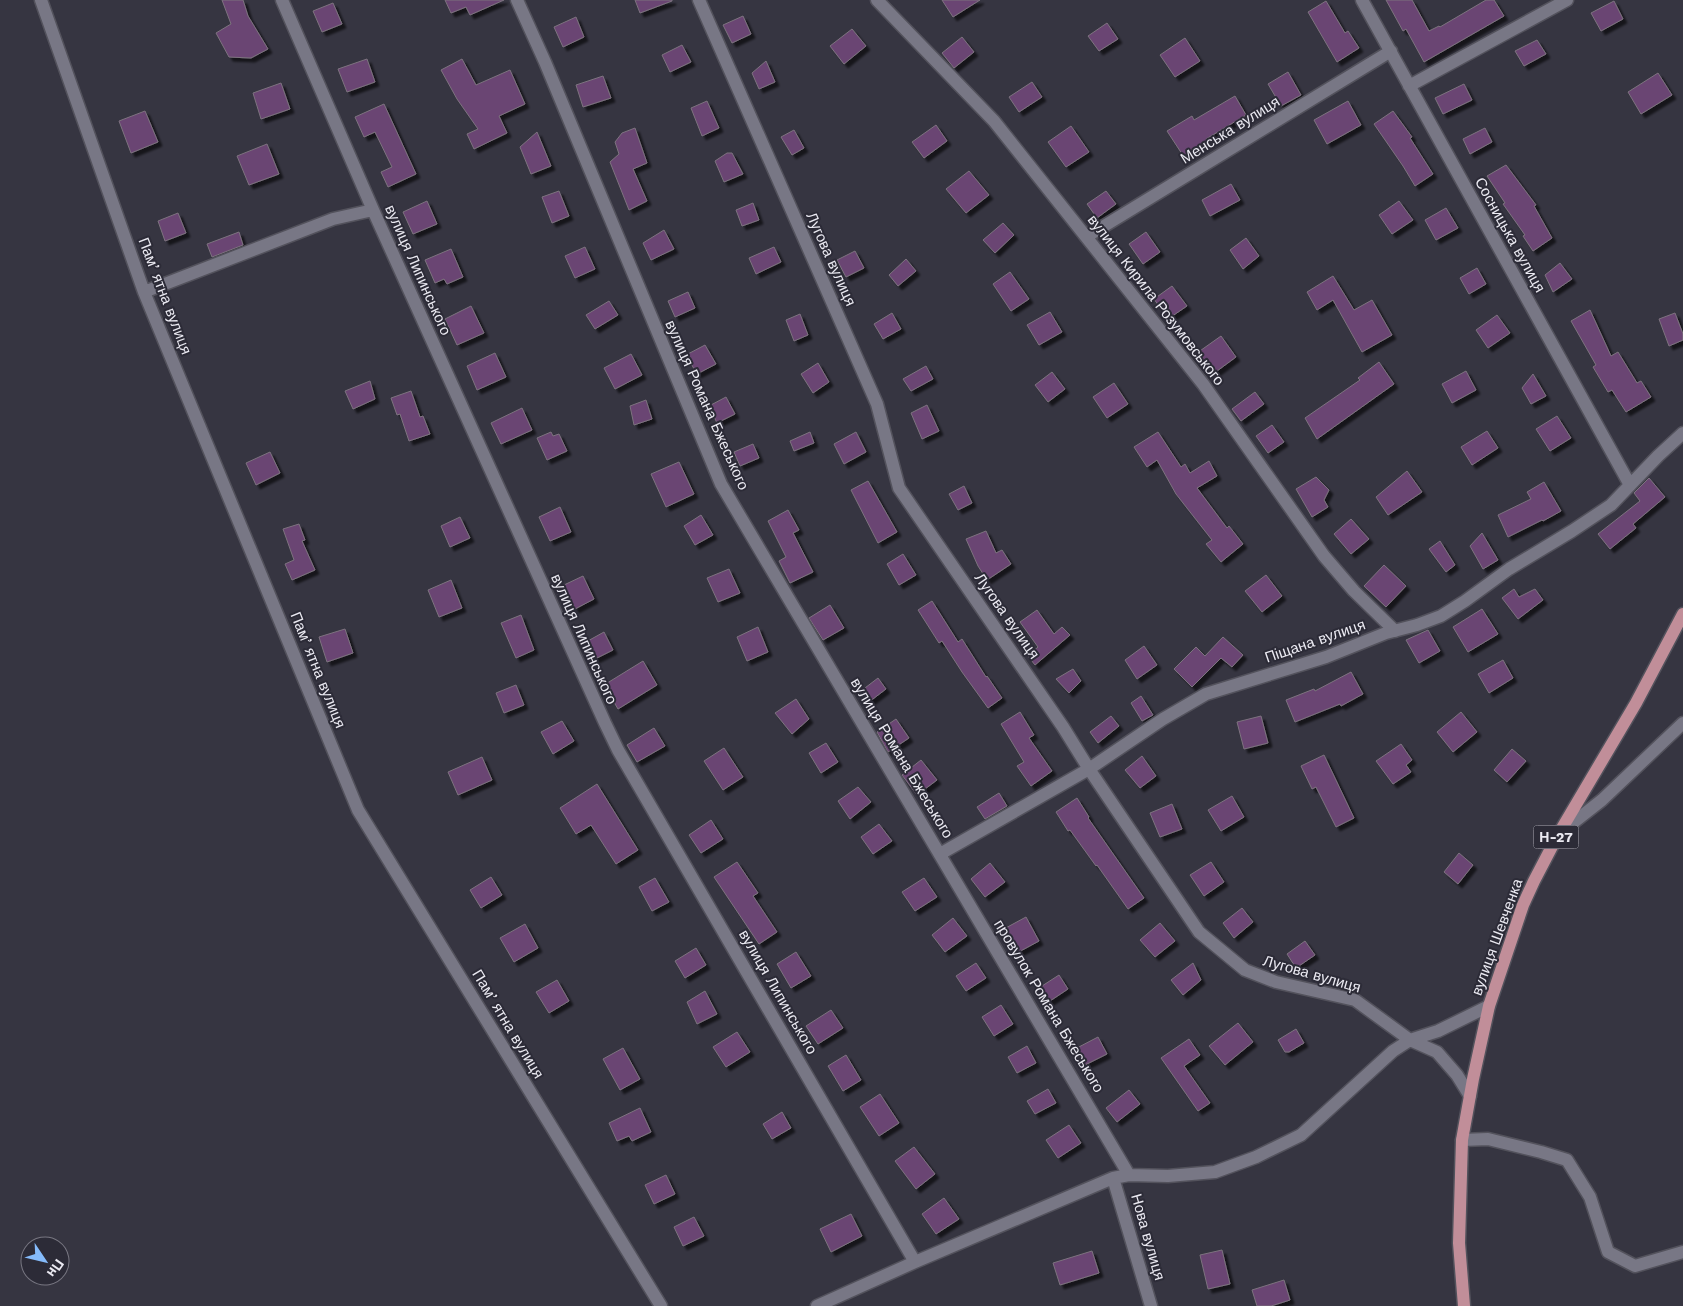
<svg xmlns="http://www.w3.org/2000/svg" width="1683" height="1306" viewBox="0 0 1683 1306" font-family="'Work Sans',sans-serif">
	<style>
		.building { fill: #6b4473; stroke: #7d737f; filter: url(#shadow) }
		.lines { fill: none; stroke-linecap: round; stroke-linejoin: round }
		.minor-casing { stroke: #53525c; stroke-width: 15 }
		.primary-casing { stroke: #53525c; stroke-width: 15 }
		.minor { stroke: #787785; stroke-width: 12 }
		.primary { stroke: #c18e99; stroke-width: 12 }
		.labels { text-anchor: middle; stroke-width: 4; stroke-linejoin: round; paint-order: stroke }
		.shield { fill: #2c2b37; stroke: #b2b1ba; stroke-width: 1 }
		.shield-label { font-size: 14px; font-weight: bold; fill: #ebeaf2 }
		.street-label { font-size: 15px; fill: #ebeaf2; stroke: #2c2b37 }
	</style>
	<defs>
		<filter id="shadow"><feDropShadow dx="4" dy="4" stdDeviation="1" flood-color="#0009"/></filter>
	</defs>
	<rect width="100%" height="100%" fill="#363541"/>
	<path class="building" d="M222 0H243L248 16 268 49 251 58 229 57 216 33 231 24Z
		M445 0H504L470 15 466 7 451 13Z
		M635 0H672V1L640 13Z
		M942 0H980L953 17Z
		M1386 0H1412L1429 31 1439 26 1440 27 1486 0H1494L1504 16 1424 62 1406 29 1403 31Z
		M1326 1 1345 33 1348 31 1359 48 1337 62 1308 12Z
		M1614 1 1623 19 1601 31 1591 13Z
		M333 3 342 24 322 32 313 11Z
		M743 16 751 34 732 43 723 25Z
		M576 17 584 37 563 47 554 27Z
		M1107 23 1118 39 1099 51 1088 36Z
		M852 29 866 46 844 64 830 46Z
		M962 37 974 52 954 68 942 53Z
		M1185 38 1200 61 1175 77 1160 55Z
		M1537 40 1546 54 1524 66 1515 51Z
		M682 45 691 62 670 72 662 55Z
		M367 59 375 82 347 92 338 69Z
		M462 59 476 85 510 70 525 104 499 116 507 133 474 149 467 134 478 129 457 99 441 70Z
		M766 61 775 82 759 89 752 73Z
		M1288 72 1301 95 1281 106 1268 84Z
		M1658 73 1672 95 1641 114 1628 92Z
		M603 76 611 98 583 107 576 85Z
		M1032 82 1042 97 1019 112 1009 97Z
		M281 83 290 109 261 119 253 93Z
		M1464 84 1472 100 1443 114 1435 98Z
		M1235 96 1246 115 1206 139 1208 142 1184 157 1167 131 1192 116 1194 120Z
		M707 101 719 128 702 136 691 108Z
		M1348 101 1361 125 1327 144 1314 120Z
		M384 104 416 174 388 187 381 172 392 167 375 132 364 137 355 117Z
		M145 111 158 142 131 153 119 121Z
		M1393 111 1412 137 1410 138 1433 174 1415 186 1403 166 1374 124Z
		M936 125 947 141 924 158 912 142Z
		M1071 126 1089 152 1066 167 1048 142Z
		M635 128 647 163 633 169 647 201 629 210 610 162 619 154 615 142 622 133Z
		M1485 128 1492 142 1470 154 1463 139Z
		M794 130 804 148 792 155 781 137Z
		M537 132 551 166 531 174 520 147Z
		M267 144 279 174 249 185 237 156Z
		M727 153H732L743 174 724 182 715 161Z
		M1506 165 1536 205 1534 206 1552 238 1533 251 1523 236 1525 235 1503 204 1505 203 1487 176Z
		M969 171 989 195 966 213 946 189Z
		M1231 184 1240 200 1210 216 1202 200Z
		M559 191 569 216 552 223 542 197Z
		M1106 191 1116 204 1097 218 1087 204Z
		M427 201 437 224 413 234 403 212Z
		M1399 201 1413 220 1392 234 1379 215Z
		M753 203 759 220 742 226 736 210Z
		M1446 208 1458 228 1436 240 1425 220Z
		M178 213 186 233 165 241 158 221Z
		M1003 223 1014 235 995 253 983 240Z
		M664 230 674 249 651 260 643 243Z
		M239 232 243 245 212 257 207 244Z
		M1146 232 1160 252 1143 264 1129 244Z
		M1246 238 1259 256 1243 269 1230 250Z
		M585 247 595 269 575 278 565 256Z
		M774 247 781 262 756 274 749 258Z
		M451 249 463 277 447 284 444 279 435 283 425 260Z
		M855 251 864 268 846 277 837 260Z
		M906 259 916 271 898 286 889 275Z
		M1560 263 1572 279 1553 292 1545 275Z
		M1477 268 1486 284 1469 294 1460 278Z
		M1010 272 1029 299 1011 311 993 284Z
		M1333 276 1354 310 1372 300 1392 335 1362 352 1333 300 1317 310 1307 292Z
		M1172 286 1187 306 1168 319 1154 299Z
		M688 292 695 308 675 317 668 301Z
		M609 301 618 315 595 329 586 315Z
		M471 306 484 333 457 345 445 319Z
		M1590 310 1611 356 1618 352 1637 383 1641 381 1651 397 1626 412 1612 390 1608 392 1593 367 1596 365 1571 321Z
		M1050 312 1062 332 1039 345 1027 325Z
		M892 313 901 329 883 339 874 324Z
		M1675 313 1683 334V340L1669 346 1659 319Z
		M800 314 808 335 794 341 786 320Z
		M1497 315 1510 333 1488 348 1476 330Z
		M1221 336 1236 357 1213 374 1197 353Z
		M705 345 716 364 697 374 686 355Z
		M495 353 506 377 477 390 467 366Z
		M631 354 642 375 615 389 604 368Z
		M1379 362 1394 384 1317 439 1305 418 1360 380 1358 378Z
		M818 363 829 382 813 393 801 374Z
		M926 366 933 379 911 391 903 379Z
		M1466 371 1476 390 1452 403 1442 384Z
		M1052 372 1065 389 1048 402 1035 385Z
		M1533 374 1546 396 1531 404 1522 388Z
		M370 381 375 399 353 409 345 391Z
		M1114 383 1128 404 1107 418 1093 397Z
		M411 391 420 417 423 416 430 434 409 441 400 414 397 415 391 398Z
		M1255 392 1264 404 1241 421 1232 409Z
		M726 397 735 414 717 423 709 406Z
		M646 400 652 419 634 425 630 406Z
		M927 405 939 431 922 439 911 413Z
		M522 408 532 430 501 444 491 423Z
		M1557 416 1571 438 1550 451 1536 429Z
		M1272 425 1284 442 1268 453 1256 436Z
		M1487 431 1498 448 1472 465 1461 447Z
		M551 432 553 436 559 434 567 451 547 460 537 438Z
		M810 432 814 443 794 451 790 441Z
		M856 432 866 452 844 464 834 444Z
		M1158 432 1181 467 1185 464 1190 473 1209 461 1217 476 1197 488 1227 528 1229 526 1243 544 1221 562 1206 544 1212 540 1176 494 1157 460 1147 467 1134 447Z
		M753 444 759 458 740 466 734 452Z
		M270 452 280 473 256 485 246 463Z
		M679 462 694 494 666 507 651 474Z
		M1407 471 1422 492 1388 515 1376 497Z
		M1316 477 1329 490 1324 500 1328 507 1312 517 1296 489Z
		M1649 478 1665 497 1633 524 1636 528 1610 549 1598 534 1640 501 1634 493Z
		M868 481 897 532 878 543 851 490Z
		M1544 482 1561 511 1543 521 1542 520 1508 537 1498 515 1531 499 1527 492Z
		M964 486 972 503 958 510 949 494Z
		M560 507 571 532 550 541 539 517Z
		M788 510 799 530 793 533 813 572 790 583 779 561 786 557 768 521Z
		M701 515 713 535 695 545 684 526Z
		M460 517 470 538 450 547 441 526Z
		M1351 519 1369 539 1351 554 1334 534Z
		M299 524 305 540 302 541 315 570 292 580 285 564 294 560 283 529Z
		M986 531 996 553 1002 550 1011 564 987 580 978 566 966 539Z
		M1482 533 1498 560 1483 569 1470 546Z
		M1440 541 1455 565 1446 572 1429 549Z
		M903 554 916 575 899 585 887 564Z
		M1384 565 1406 586 1386 607 1364 586Z
		M729 569 740 593 718 602 707 578Z
		M1266 575 1282 596 1262 612 1245 591Z
		M583 576 594 599 575 609 564 585Z
		M451 580 462 608 439 617 428 590Z
		M1514 589 1519 597 1535 589 1543 600 1518 619 1502 598Z
		M932 601 958 642 962 639 986 677 987 676 1002 698 988 708 962 672 942 641 939 643 918 610Z
		M830 605 844 628 823 640 809 618Z
		M1482 609 1498 634 1468 652 1453 627Z
		M1037 610 1054 634 1062 627 1070 635 1035 665 1028 656 1038 647 1020 622Z
		M521 615 534 650 516 658 501 623Z
		M758 627 768 652 747 661 737 637Z
		M345 629 353 653 327 662 319 637Z
		M1428 630 1440 651 1419 663 1406 640Z
		M604 632 613 650 595 659 586 642Z
		M1223 637 1243 655 1232 667 1221 658 1192 687 1174 669 1196 647 1205 656Z
		M1144 646 1157 665 1137 679 1125 660Z
		M1503 660 1513 678 1489 693 1478 674Z
		M643 661 657 685 618 709 604 685Z
		M1073 669 1081 681 1069 693 1056 679Z
		M1351 672 1363 694 1341 706 1340 704 1295 722 1286 700 1314 689 1315 691Z
		M878 678 886 689 869 702 861 691Z
		M516 685 524 705 504 713 496 693Z
		M1141 696 1153 715 1142 721 1131 703Z
		M796 699 809 719 792 734 775 713Z
		M1020 712 1034 735 1029 738 1052 771 1031 786 1017 766 1024 762 1001 724Z
		M1461 712 1477 732 1453 752 1437 732Z
		M1111 716 1119 726 1098 743 1090 732Z
		M1261 716 1268 743 1244 749 1237 722Z
		M896 719 909 738 888 752 877 732Z
		M562 721 574 741 553 754 541 732Z
		M654 728 665 746 637 762 627 745Z
		M826 743 838 762 821 773 809 753Z
		M1401 744 1412 760 1406 765 1411 772 1393 784 1376 761Z
		M724 748 743 777 723 790 704 761Z
		M1512 749 1526 761 1507 782 1494 770Z
		M1324 755 1354 818 1336 827 1316 787 1312 789 1301 766Z
		M1142 756 1156 776 1140 788 1125 770Z
		M482 757 492 780 458 795 448 772Z
		M921 760 937 780 917 795 902 775Z
		M597 784 638 850 616 864 591 825 576 834 560 808Z
		M858 787 871 802 850 819 838 801Z
		M999 793 1007 806 985 819 977 807Z
		M1232 796 1244 817 1221 831 1208 810Z
		M1077 798 1089 817 1088 818 1144 898 1128 909 1097 865 1096 866 1070 830 1068 831 1056 812Z
		M1172 804 1182 829 1160 837 1150 813Z
		M711 820 723 839 701 853 689 835Z
		M879 824 892 841 873 854 861 837Z
		M1459 853 1473 865 1458 884 1444 872Z
		M737 862 758 893 753 896 777 932 759 944 714 877Z
		M1211 862 1224 882 1204 896 1190 875Z
		M990 863 1005 882 985 897 971 879Z
		M491 877 502 895 481 908 470 890Z
		M655 878 669 902 652 911 639 887Z
		M924 878 937 897 915 911 902 892Z
		M1242 908 1253 922 1234 938 1223 923Z
		M1026 917 1039 941 1015 954 1002 930Z
		M953 918 967 936 945 952 932 935Z
		M1160 923 1175 941 1155 957 1140 940Z
		M525 924 538 948 514 962 500 938Z
		M1305 941 1315 955 1296 968 1287 954Z
		M696 948 706 965 685 978 675 961Z
		M796 952 811 976 791 988 777 964Z
		M976 963 986 978 966 991 956 976Z
		M1193 963 1201 980 1183 995 1171 980Z
		M1059 975 1068 989 1047 1003 1042 986Z
		M557 980 569 1001 549 1013 536 992Z
		M705 991 717 1014 697 1024 687 1002Z
		M1001 1005 1013 1024 994 1036 982 1017Z
		M831 1010 843 1028 818 1044 806 1026Z
		M1238 1023 1253 1042 1225 1065 1209 1046Z
		M1296 1029 1304 1043 1289 1052H1285L1278 1040Z
		M737 1032 750 1052 726 1067 713 1047Z
		M1098 1037 1107 1054 1083 1066 1075 1049Z
		M1189 1039 1200 1055 1184 1066 1210 1103 1198 1111 1161 1058Z
		M1027 1046 1036 1063 1017 1073 1008 1057Z
		M623 1048 640 1079 620 1090 603 1059Z
		M846 1055 861 1080 843 1091 828 1066Z
		M1048 1089 1056 1103 1035 1114 1027 1101Z
		M1129 1090 1140 1104 1117 1122 1106 1108Z
		M880 1094 899 1123 879 1136 860 1107Z
		M640 1108 651 1132 632 1141 629 1136 617 1141 609 1123Z
		M782 1112 791 1128 772 1139 763 1124Z
		M1069 1125 1081 1143 1058 1158 1046 1140Z
		M914 1147 935 1174 916 1189 895 1161Z
		M666 1175 675 1194 654 1204 645 1185Z
		M944 1198 959 1219 936 1234 922 1214Z
		M851 1214 862 1236 831 1252 820 1229Z
		M694 1217 704 1236 683 1246 674 1227Z
		M1222 1250 1230 1284 1208 1289 1200 1255Z
		M1092 1251 1099 1273 1060 1285 1053 1263Z
		M1284 1280 1290 1300 1271 1306H1257L1252 1290Z"/>
	<g class="lines">
		<defs>
			<path id="minor" d="M41 0 144 292 358 810 661 1306
				M282 0 373 210 605 723 618 750 915 1262
				M517 0 545 62 721 484 1129 1175
				M699 0 877 404 899 488 1063 727 1089 769 1199 932 1245 970 1276 982 1355 1000 1410 1040 1437 1052 1457 1075 1470 1096
				M877 0 994 121 1203 384 1324 556 1354 591 1395 631
				M1362 0 1630 485
				M1409 86 1567 0
				M1086 237 1391 51
				M144 292 333 219 373 210
				M1560 833 1602 800 1683 723
				M940 854 1089 769 1163 719 1206 694 1326 657 1386 633 1417 625 1441 616 1465 601 1509 569 1572 531 1611 505 1658 456 1683 433
				M1462 1140 1488 1139 1541 1152 1567 1160 1590 1197 1608 1252 1635 1266 1683 1252
				M1113 1178 1151 1306
				M817 1306 915 1262 1113 1178 1129 1175 1168 1176 1215 1172 1256 1157 1301 1135 1393 1051 1410 1040 1438 1031 1489 1006"/>
			<path id="primary" d="M1464 1306 1459 1243 1462 1140 1473 1079 1489 1006 1523 905 1534 881 1558 835 1636 703 1683 614"/>
		</defs>
		<use href="#minor" class="minor-casing"/>
		<use href="#primary" class="primary-casing"/>
		<use href="#minor" class="minor"/>
		<use href="#primary" class="primary"/>
	</g>
	<g class="labels">
		<rect class="shield" x="1533.5" y="825.5" width="45" height="23" rx="4"/>
		<g class="shield-label">
			<text x="1556" y="842">Н-27</text>
		</g>
		<g class="street-label">
			<text transform="translate(1230 130) rotate(-32)" y="5">Менська вулиця</text>
			<text transform="translate(1510 235) rotate(61)" y="5">Сосницька вулиця</text>
			<text transform="translate(831 259) rotate(66)" y="5">Лугова вулиця</text>
			<text transform="translate(418 270) rotate(66)" y="5">вулиця Липинського</text>
			<text transform="translate(165 296) rotate(69)" y="5">Памʼятна вулиця</text>
			<text transform="translate(1156 300) rotate(52)" y="5">вулиця Кирила Розумовського</text>
			<text transform="translate(707 405) rotate(66)" y="5">вулиця Романа Бжеського</text>
			<text transform="translate(1007 616) rotate(55)" y="5">Лугова вулиця</text>
			<text transform="translate(584 639) rotate(66)" y="5">вулиця Липинського</text>
			<text transform="translate(1315 641) rotate(-19)" y="5">Піщана вулиця</text>
			<text transform="translate(318 670) rotate(68)" y="5">Памʼятна вулиця</text>
			<text transform="translate(902 758) rotate(59)" y="5">вулиця Романа Бжеського</text>
			<text transform="translate(1497 937) rotate(-70)" y="5">вулиця Шевченка</text>
			<text transform="translate(1312 974) rotate(16)" y="5">Лугова вулиця</text>
			<text transform="translate(778 992) rotate(60)" y="5">вулиця Липинського</text>
			<text transform="translate(1049 1006) rotate(59)" y="5">провулок Романа Бжеського</text>
			<text transform="translate(508 1024) rotate(59)" y="5">Памʼятна вулиця</text>
			<text transform="translate(1148 1237) rotate(74)" y="5">Нова вулиця</text>
		</g>
	</g>
	<g transform="translate(45 1261) rotate(125)"><circle r="24" fill="#2c2b37" stroke="#787782"/>
	<path d="M0-4L9 19L0 12L-9 19Z" fill="#85bbfb"/>
	<text y="-8" font-size="14" font-weight="bold" text-anchor="middle" fill="#ebeaf2">Пн</text>
	</g>
</svg>
